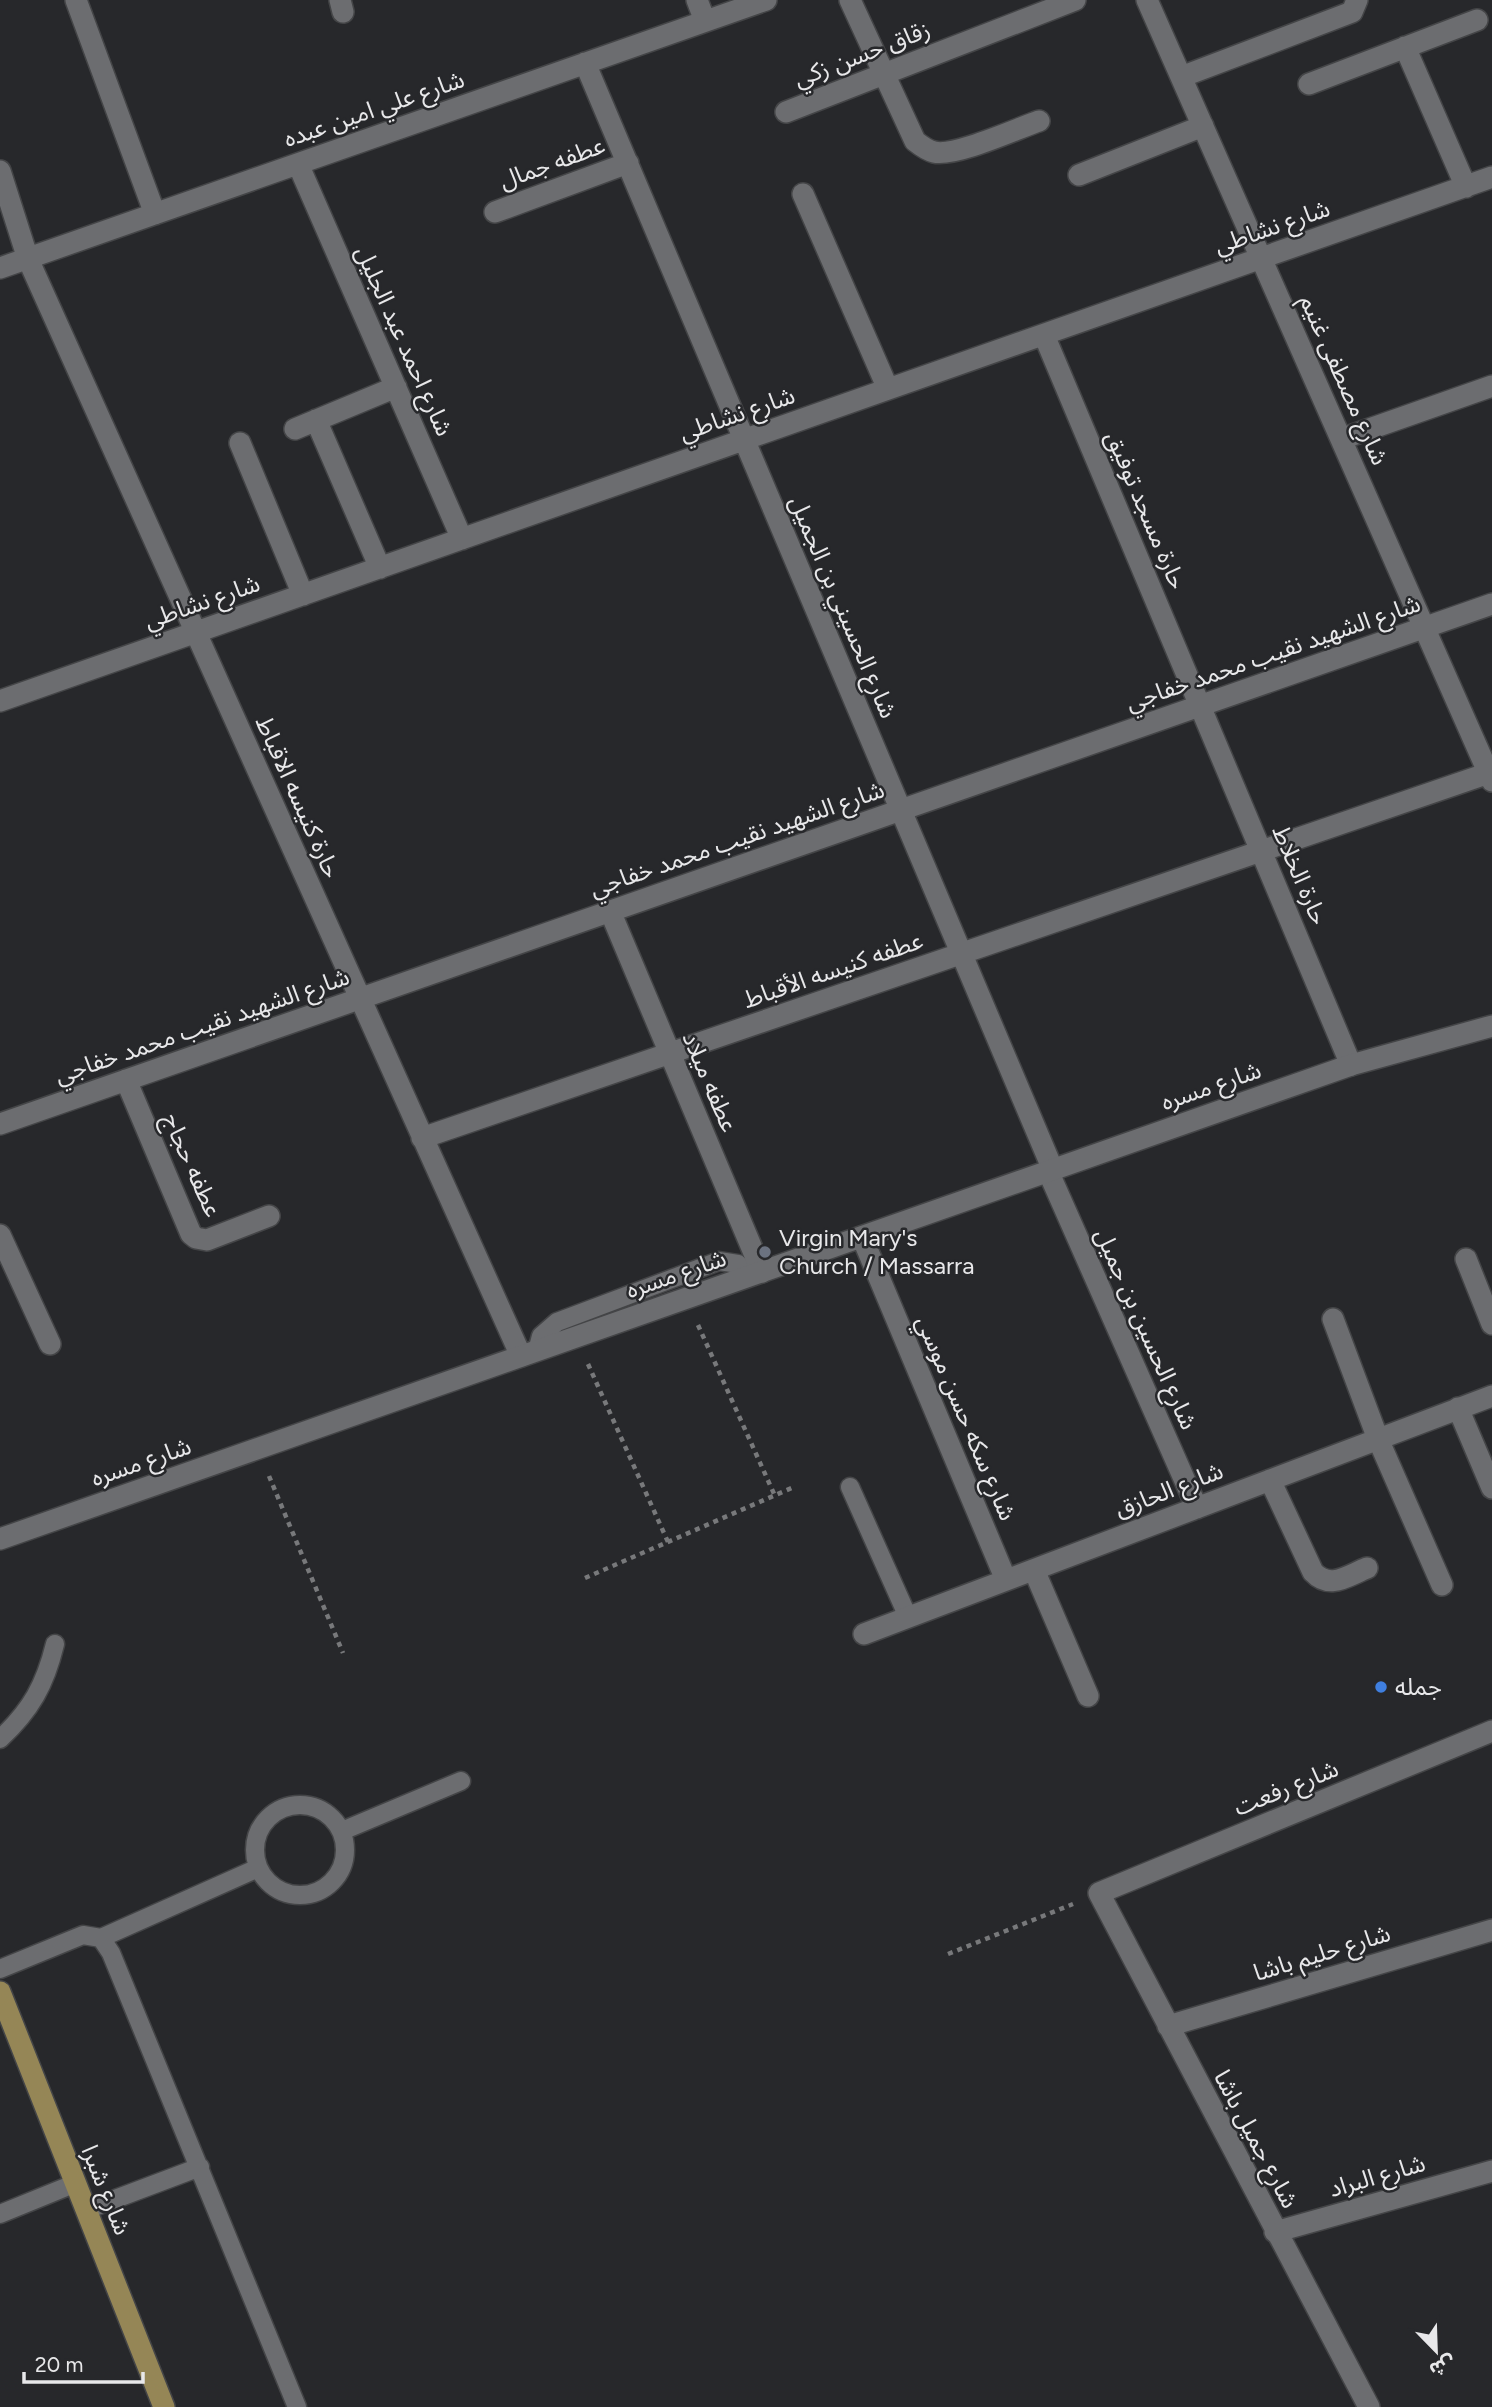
<svg xmlns="http://www.w3.org/2000/svg" width="1492" height="2407" viewBox="0 0 1492 2407" font-family="Figtree,'Noto Sans Arabic',sans-serif">
	<style>
		.lines { fill: none; stroke-linecap: round; stroke-linejoin: round }
		.lane-casing { stroke: #444547; stroke-width: 21 }
		.street-casing { stroke: #444547; stroke-width: 24 }
		.secondary-casing { stroke: #444547; stroke-width: 24 }
		.primary-casing { stroke: #444547; stroke-width: 24 }
		.path { stroke: #78797b; stroke-width: 4.5; stroke-dasharray: 5 5; stroke-linecap: butt }
		.lane { stroke: #6c6d70; stroke-width: 18 }
		.street { stroke: #6c6d70; stroke-width: 21 }
		.secondary { stroke: #6c6d70; stroke-width: 21 }
		.primary { stroke: #958656; stroke-width: 21 }
		.worship-dot { fill: #6b7280; stroke: #27282b; stroke-width: 2.5 }
		.shop-dot { fill: #3f7fe0; stroke: #27282b; stroke-width: 2.5 }
		.labels { text-anchor: middle; stroke-width: 5; stroke-linejoin: round; paint-order: stroke }
		.street-label { font-size: 24px; fill: #e8e8ea; stroke: #27282b }
		.poi-label { font-size: 24px; fill: #e8e8ea; stroke: #27282b; text-anchor: start }
	</style>
	<rect width="100%" height="100%" fill="#27282b"/>
	<g class="lines">
		<defs>
			<path id="lane" d="M537 1351 541 1336 557 1322 719 1261 738 1264 750 1276
				M850 1487 908 1617
				M0 1739C31 1710 45 1685 55 1644
				M255 1850a45 45 0 1 1 90 0a45 45 0 1 1-90 0Z
				M342 1831 461 1781
				M101 1938 258 1868
				M0 1969 83 1935 101 1938 111 1953 297 2407
				M86 2210 200 2167
				M0 2214 76 2183"/>
			<path id="street" d="M76 0 155 214
				M340 0 343 12
				M697 0 705 21
				M850 0 915 141C920 145 926 150 934 152 955 157 1016 129 1039 121
				M1147 0 1492 781
				M1405 47 1466 187
				M585 63 1053 1170
				M1181 77 1352 12 1357 0
				M1309 84 1477 20
				M786 112 1075 0
				M298 164 462 539
				M0 171 28 259 521 1356
				M1079 175 1203 126
				M803 194 888 389
				M495 212 628 163
				M0 268 766 0
				M1044 335 1351 1065
				M316 420 380 568
				M295 429 396 387
				M1341 439 1492 386
				M240 443 303 595
				M0 701 1492 177
				M610 911 762 1272
				M126 1080 191 1234 196 1238 207 1240 269 1216
				M0 1124 1492 604
				M422 1138 1489 773
				M1048 1171 1197 1508
				M0 1235 50 1344
				M862 1237 1006 1580
				M1466 1259 1492 1324
				M1333 1319 1378 1439 1442 1585
				M1458 1408 1492 1488
				M1270 1480 1313 1572C1330 1590 1347 1576 1367 1568
				M1034 1570 1088 1696
				M864 1634 1492 1396
				M1168 2026 1492 1930
				M1275 2232 1492 2171
				M1369 2407 1099 1893 1492 1731"/>
			<path id="secondary" d="M0 1539 1351 1065 1492 1026"/>
			<path id="primary" d="M0 1992 164 2407"/>
		</defs>
		<use href="#lane" class="lane-casing"/>
		<use href="#street" class="street-casing"/>
		<use href="#secondary" class="secondary-casing"/>
		<use href="#primary" class="primary-casing"/>
		<path class="path" d="M698 1325 775 1496
			M588 1364 668 1542
			M269 1476 343 1653
			M585 1578 794 1487
			M948 1954 1073 1904"/>
		<use href="#lane" class="lane"/>
		<use href="#street" class="street"/>
		<use href="#secondary" class="secondary"/>
		<use href="#primary" class="primary"/>
	</g>
	<circle class="worship-dot" cx="765" cy="1252" r="7"/>
	<circle class="shop-dot" cx="1381" cy="1687" r="7"/>
	<g class="labels">
		<g class="street-label">
			<text transform="translate(862 54) rotate(-21)" y="8">زقاق حسن زكي</text>
			<text transform="translate(374 109) rotate(-19)" y="8">شارع علي امين عبده</text>
			<text transform="translate(552 163) rotate(-20)" y="8">عطفه جمال</text>
			<text transform="translate(1272 227) rotate(-19)" y="8">شارع نشاطي</text>
			<text transform="translate(404 341) rotate(66)" y="8">شارع احمد عبد الجليل</text>
			<text transform="translate(1344 380) rotate(66)" y="8">شارع مصطفى غنيم</text>
			<text transform="translate(737 414) rotate(-19)" y="8">شارع نشاطي</text>
			<text transform="translate(1146 510) rotate(67)" y="8">حارة مسجد توفيق</text>
			<text transform="translate(202 602) rotate(-19)" y="8">شارع نشاطي</text>
			<text transform="translate(843 607) rotate(67)" y="8">شارع الحسيني بن الجميل</text>
			<text transform="translate(1273 653) rotate(-19)" y="8">شارع الشهيد نقيب محمد خفاجي</text>
			<text transform="translate(298 797) rotate(66)" y="8">حارة كنيسه الاقباط</text>
			<text transform="translate(737 839) rotate(-19)" y="8">شارع الشهيد نقيب محمد خفاجي</text>
			<text transform="translate(1300 875) rotate(67)" y="8">حارة الخلاط</text>
			<text transform="translate(833 970) rotate(-19)" y="8">عطفه كنيسه الأقباط</text>
			<text transform="translate(202 1026) rotate(-19)" y="8">شارع الشهيد نقيب محمد خفاجي</text>
			<text transform="translate(710 1082) rotate(67)" y="8">عطفه ميلاد</text>
			<text transform="translate(1211 1086) rotate(-19)" y="8">شارع مسره</text>
			<text transform="translate(192 1165) rotate(66)" y="8">عطفه حجاج</text>
			<text transform="translate(676 1274) rotate(-19)" y="8">شارع مسره</text>
			<text transform="translate(1146 1329) rotate(66)" y="8">شارع الحسين بن جميل</text>
			<text transform="translate(966 1418) rotate(67)" y="8">شارع سكه حسن موسي</text>
			<text transform="translate(141 1462) rotate(-19)" y="8">شارع مسره</text>
			<text transform="translate(1169 1490) rotate(-21)" y="8">شارع الحازق</text>
			<text transform="translate(1286 1788) rotate(-22)" y="8">شارع رفعت</text>
			<text transform="translate(1322 1953) rotate(-17)" y="8">شارع حليم باشا</text>
			<text transform="translate(1256 2139) rotate(62)" y="8">شارع جميل باشا</text>
			<text transform="translate(1377 2176) rotate(-16)" y="8">شارع البراد</text>
			<text transform="translate(106 2190) rotate(68)" y="8">شارع شبرا</text>
		</g>
		<g class="poi-label">
			<text x="779" y="1246">Virgin Mary's<tspan x="779" dy="28">Church / Massarra</tspan></text>
			<text x="1395" y="1695">جمله</text>
		</g>
	</g>
	<g transform="translate(1436 2351) rotate(157)" stroke="#27282b" stroke-width="5" paint-order="stroke">
	<path d="M0-5L12 26L0 18L-12 26Z" fill="#e8e8ea"/>
	<text y="-10" font-size="19" font-weight="bold" text-anchor="middle" fill="#e8e8ea">ش</text>
	</g>
	<path d="M24 2372v10h119v-10" fill="none" stroke="#e8e8ea" stroke-width="3.5"/>
	<text x="35" y="2372" font-size="21" fill="#e8e8ea" stroke="#27282b" stroke-width="5" paint-order="stroke">20 m</text>
</svg>
